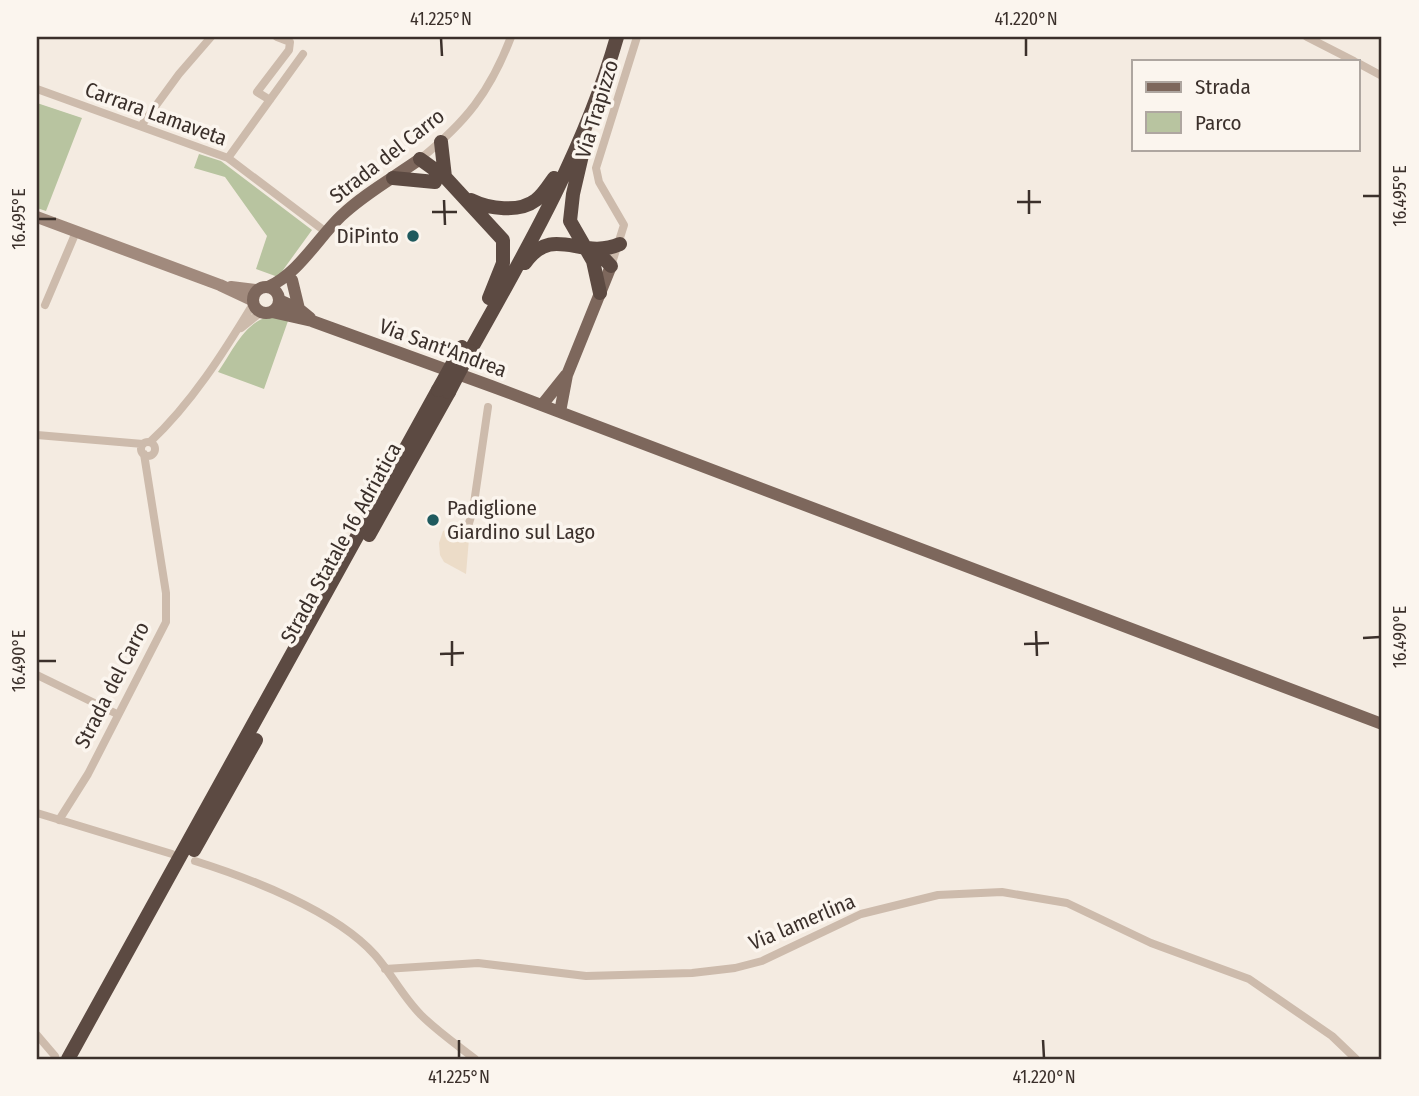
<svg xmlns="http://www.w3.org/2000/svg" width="1419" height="1096" viewBox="0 0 1419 1096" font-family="'Fira Sans Condensed',sans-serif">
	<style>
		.green { fill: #b8c4a0 }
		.plaza { fill: #ecdcc8 }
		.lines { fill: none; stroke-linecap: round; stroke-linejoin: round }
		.street { stroke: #cdbbac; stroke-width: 8 }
		.secondary { stroke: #a18a7d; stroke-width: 12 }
		.primary { stroke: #7d675c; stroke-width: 12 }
		.highway { stroke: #5c4a42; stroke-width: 14 }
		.highway-bridge { stroke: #5c4a42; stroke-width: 14 }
		.ticks { fill: none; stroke: #3b302b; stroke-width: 2.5 }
		.poi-dot { fill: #1f5a5e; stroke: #fbf5ee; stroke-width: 2.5 }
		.labels { text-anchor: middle; stroke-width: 7; stroke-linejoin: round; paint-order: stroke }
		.street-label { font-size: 21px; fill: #3b302b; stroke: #fbf5ee }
		.poi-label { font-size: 21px; fill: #3b302b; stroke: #fbf5ee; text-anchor: end }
		.neatline { fill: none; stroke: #3b302b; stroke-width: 2.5 }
		.ticks-label { font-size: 18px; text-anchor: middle; fill: #3b302b }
	</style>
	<rect width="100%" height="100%" fill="#f4ebe1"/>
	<path class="green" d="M37 103 82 118 46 211 37 208Z
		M199 154 221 161 312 230 278 277 256 269 267 236 225 177 194 168Z
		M276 316 288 321 264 389 218 372C233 351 247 316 276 316Z"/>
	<path class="plaza" d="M456 526 470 527 466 574 444 562 440 555 439 543 443 531Z"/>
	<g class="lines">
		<path class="street" d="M1307 37 1354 61
			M1358 63 1382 76
			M37 89 228 158 326 232
			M270 100 257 92 289 50 290 42 277 37
			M141 126 179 74 211 37
			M228 158 303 54
			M420 159C466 122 490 92 511 37
			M611 266 624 225 599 182 596 168 637 37
			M45 305 76 232
			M241 328 260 313
			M37 435 143 444
			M150 442C191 404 224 352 253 304
			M141 449a7 7 0 1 1 14 0a7 7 0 1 1-14 0Z
			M466 533 473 510 488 407
			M37 675 117 714
			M37 813 172 854
			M59 820 88 774 166 622V593L144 454
			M195 861C249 878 336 911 375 955 391 973 403 997 421 1015 437 1031 457 1045 475 1059
			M385 969 478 963 586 976 692 973 735 968 762 961 861 914 938 895 1002 892 1067 903 1151 943 1249 979 1332 1036 1356 1059
			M37 1035 55 1056"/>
		<path class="secondary" d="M37 217 220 285 252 300
			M231 287 256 290"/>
		<path class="primary" d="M292 280 299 309
			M253 300a13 13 0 1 1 26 0a13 13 0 1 1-26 0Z
			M268 287C298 274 318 238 341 216 364 194 393 178 420 159
			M279 300 299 309 310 318
			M272 312 312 321 491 386 1382 724
			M542 405 566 375
			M560 412 567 375 611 266"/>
		<path class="highway" d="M441 142 445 177
			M583 151 573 194 570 221 593 261 600 293
			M420 159 445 177 503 240V263L489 298
			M393 178 435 182
			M471 200C489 209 519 213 536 200 543 195 549 185 554 178
			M597 251 611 266
			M525 263C553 223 581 261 620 244
			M470 351C527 250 585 149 617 37
			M369 535 449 392
			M194 850 256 740
			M68 1059 438 390"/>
		<path class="highway-bridge" d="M438 390 462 347
			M449 392 470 351"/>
	</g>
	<path class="ticks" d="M441 38 442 56M1026 38V56M1029 190V214M1363 196H1380M444 200 445 225M1017 202H1041M432 212H457M38 219H56M1036 631 1037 656M1363 638 1380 637M452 641V666M1024 644 1049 643M440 654 464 653M38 661H56M459 1040V1058M1043 1040 1044 1058"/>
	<g class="poi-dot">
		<circle cx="413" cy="236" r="7"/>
		<circle cx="433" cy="520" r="7"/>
	</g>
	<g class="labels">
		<g class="street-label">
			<text transform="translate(597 109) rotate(-73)" y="7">Via Trapizzo</text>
			<text transform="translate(156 114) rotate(20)" y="7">Carrara Lamaveta</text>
			<text transform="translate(387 156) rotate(-38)" y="7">Strada del Carro</text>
			<text transform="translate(443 348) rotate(20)" y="7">Via Sant'Andrea</text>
			<text transform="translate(341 543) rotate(-61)" y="7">Strada Statale 16 Adriatica</text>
			<text transform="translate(112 685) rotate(-63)" y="7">Strada del Carro</text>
			<text transform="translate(802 922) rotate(-23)" y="7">Via lamerlina</text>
		</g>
		<g class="poi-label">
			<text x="399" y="243">DiPinto</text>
			<text x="447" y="515" text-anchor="start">Padiglione<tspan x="447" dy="24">Giardino sul Lago</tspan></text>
		</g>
	</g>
	<rect width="1419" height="1096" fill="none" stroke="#fbf5ee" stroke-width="77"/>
	<rect x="1132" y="60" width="228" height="91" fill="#fbf5ee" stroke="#aea6a0" stroke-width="2"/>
	<rect x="1146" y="82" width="35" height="10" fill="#7d675c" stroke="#aea6a0" stroke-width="2"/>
	<text x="1195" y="94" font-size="21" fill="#3b302b">Strada</text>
	<rect x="1146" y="112" width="35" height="21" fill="#b8c4a0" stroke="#aea6a0" stroke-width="2"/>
	<text x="1195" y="130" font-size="21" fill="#3b302b">Parco</text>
	<rect x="38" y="38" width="1342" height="1020" class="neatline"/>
	<g class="ticks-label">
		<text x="441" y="25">41.225°N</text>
		<text x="1026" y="25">41.220°N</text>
		<text transform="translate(1400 196) rotate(-90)" y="6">16.495°E</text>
		<text transform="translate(19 219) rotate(-90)" y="6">16.495°E</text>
		<text transform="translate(1400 637) rotate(-90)" y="6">16.490°E</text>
		<text transform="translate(19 661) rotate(-90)" y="6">16.490°E</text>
		<text x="459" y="1083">41.225°N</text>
		<text x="1044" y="1083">41.220°N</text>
	</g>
</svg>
